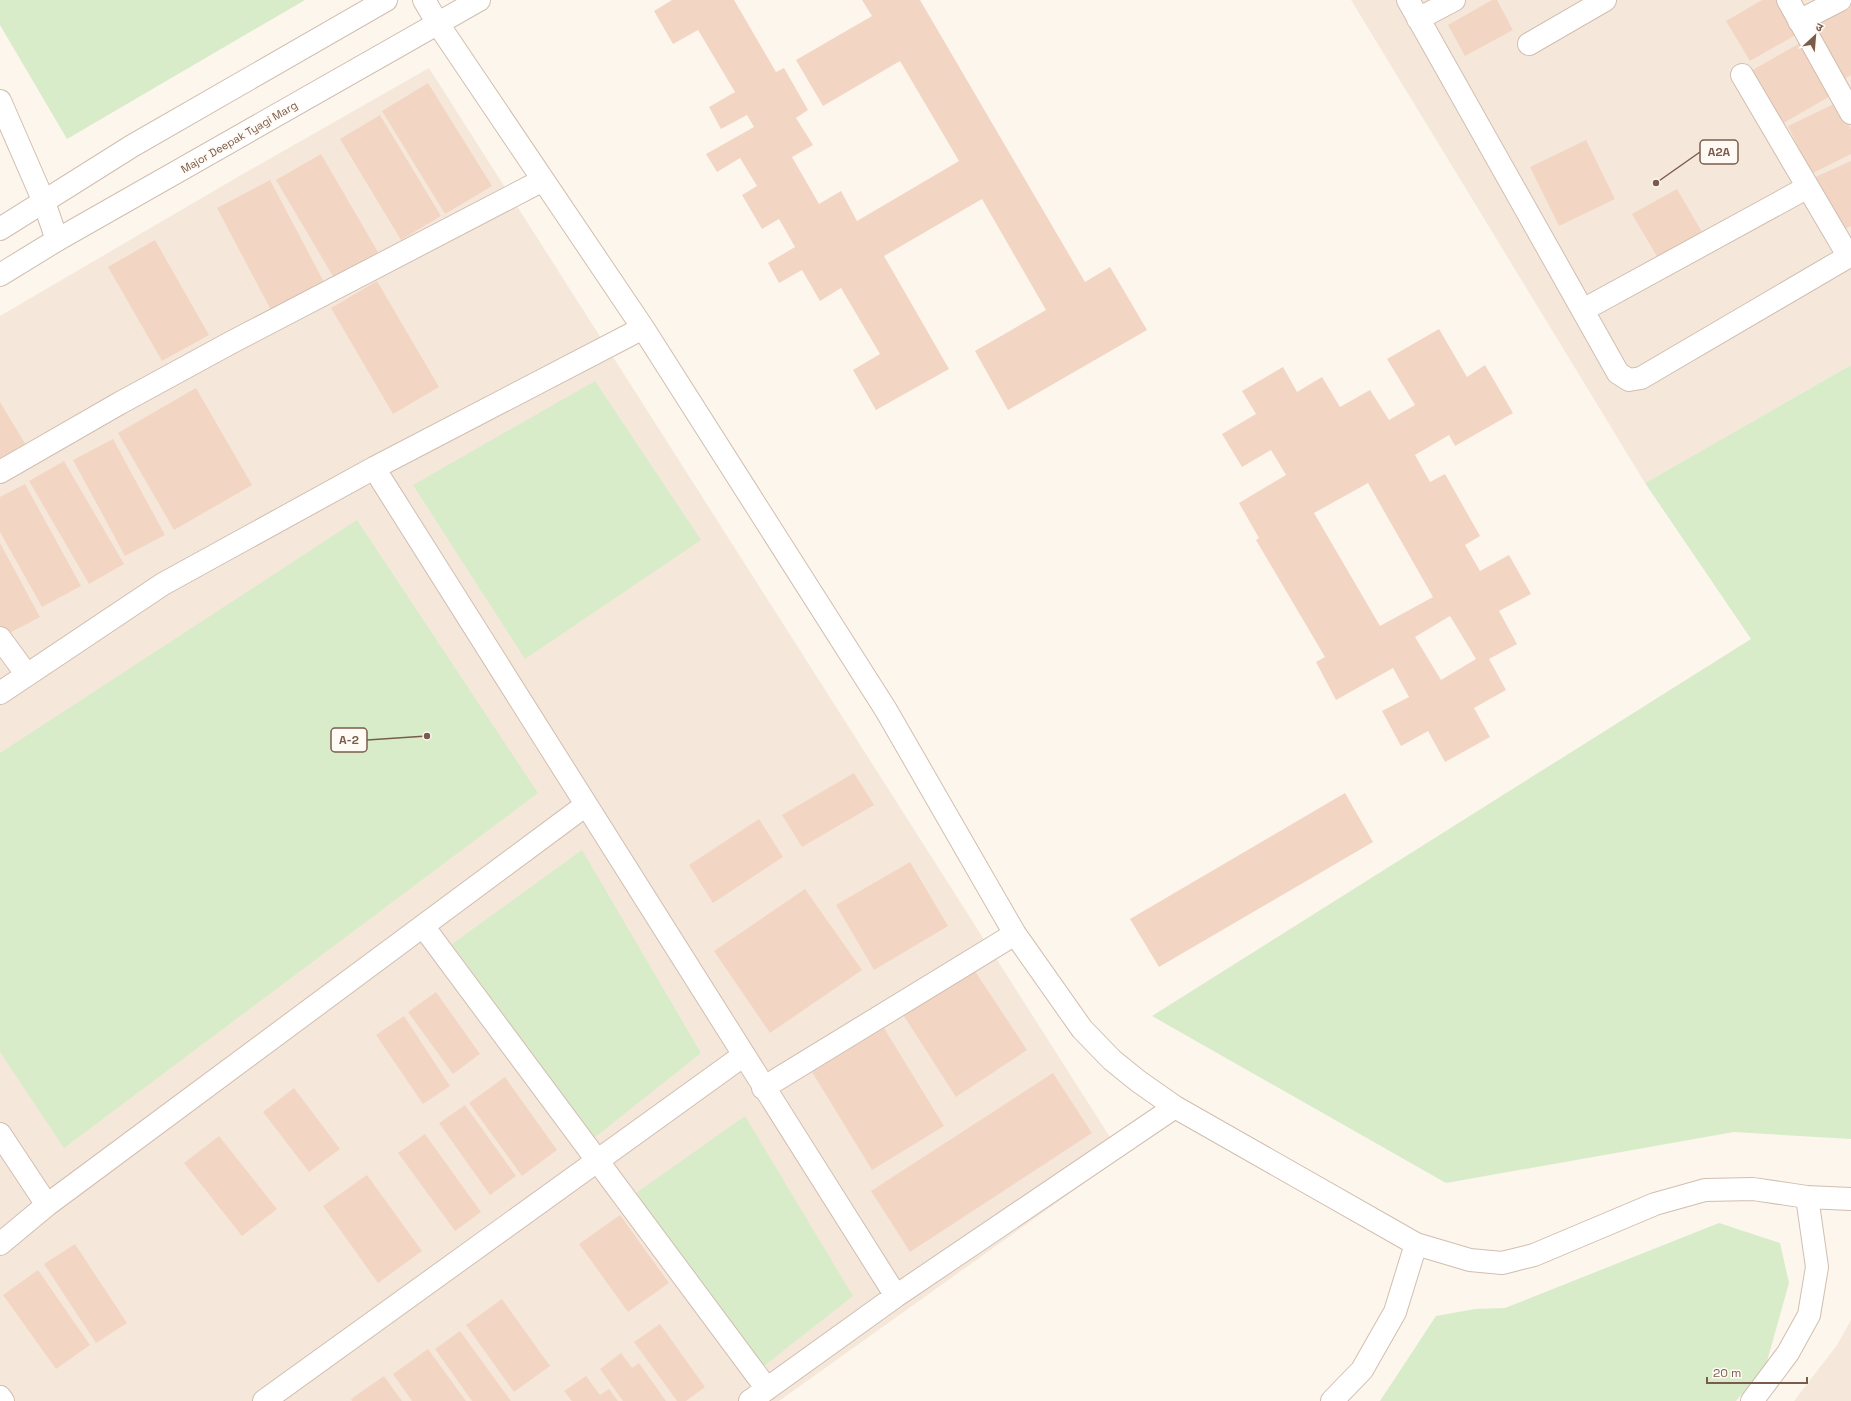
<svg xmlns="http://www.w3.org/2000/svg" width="1851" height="1401" viewBox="0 0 1851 1401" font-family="'Space Grotesk','Noto Sans Devanagari',sans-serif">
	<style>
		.residential { fill: #f5e8da }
		.green { fill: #d8ecc9 }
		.building { fill: #f3d5c3; fill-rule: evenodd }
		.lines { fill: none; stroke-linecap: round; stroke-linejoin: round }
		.minor-casing { stroke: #d1beb0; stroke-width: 24 }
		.tertiary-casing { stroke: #d1beb0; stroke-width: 24 }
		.minor { stroke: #fff; stroke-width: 22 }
		.tertiary { stroke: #fff; stroke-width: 22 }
		.labels { text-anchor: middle; stroke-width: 3; stroke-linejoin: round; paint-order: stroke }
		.street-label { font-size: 11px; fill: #7a5c4d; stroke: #fffaf3 }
		.leader { fill: none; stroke: #7a5c4d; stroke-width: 1.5 }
		.callout-dot { fill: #7a5c4d; stroke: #fffaf3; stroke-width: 1.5 }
		.callout { fill: #fffaf3; stroke: #7a5c4d; stroke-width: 1.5 }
		.callout-label { font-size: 12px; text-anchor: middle; font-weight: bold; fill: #7a5c4d }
	</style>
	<rect width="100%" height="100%" fill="#fdf6ec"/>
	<path class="residential" d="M1351 0H1851V365L1645 483Z
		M429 68 1122 1156 779 1401H0V316L236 178Z
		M1851 1320V1401H1794L1837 1345Z"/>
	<path class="green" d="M0 0H305L67 139 0 25Z
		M1851 365V1139L1734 1132 1446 1183 1152 1016 1751 639 1645 483Z
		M595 381 701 540 525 659 413 485Z
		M357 520 538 793 64 1148 0 1052V753Z
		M582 850 701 1053 594 1138 452 944Z
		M745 1116 853 1296 764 1366 636 1193Z
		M1719 1223 1780 1243 1789 1283 1766 1365 1736 1401H1380L1436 1316 1475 1309 1505 1308Z"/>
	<path class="building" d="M672 0H734L776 72 784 68 808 110 796 118 813 145 792 157 819 204 841 191 857 221 959 161 900 61 823 106 796 60 872 16 862 0H920L1085 282 1110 267 1147 330 1008 410 975 351 1046 310 982 199 884 256 949 369 876 410 853 370 880 354 841 288 820 301 802 270 779 283 768 263 795 247 779 219 762 229 742 195 757 186 740 158 717 172 706 154 754 127 747 115 721 129 709 107 735 92 698 30 673 44 654 11Z
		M1492 0H1497L1513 30 1465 56 1448 25Z
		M1762 0H1780L1799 33 1750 61 1726 21Z
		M1851 0V75L1841 81 1808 25Z
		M1802 42 1832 95 1780 125 1749 72Z
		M428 83 492 186 445 214 382 111Z
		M1838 102 1851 129V154L1811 174 1788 126Z
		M380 115 441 216 401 240 340 139Z
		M1586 140 1615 199 1559 226 1530 167Z
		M321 154 378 252 334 278 276 180Z
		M1851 161V226L1839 232 1813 178Z
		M270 180 324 282 271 310 217 208Z
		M1677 189 1706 239 1662 265 1632 214Z
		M155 240 209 335 162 361 108 267Z
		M377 281 439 387 393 414 331 308Z
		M1439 329 1467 377 1485 365 1513 413 1455 446 1449 435 1415 455 1430 482 1445 474 1480 536 1465 545 1480 571 1509 555 1531 594 1499 611 1517 644 1489 659 1506 690 1474 708 1490 737 1445 762 1428 731 1401 746 1382 711 1409 697 1393 668 1336 700 1316 662 1325 657 1256 540 1259 538 1239 503 1286 475 1271 450 1242 467 1222 434 1256 414 1242 391 1283 367 1297 392 1322 377 1340 407 1370 390 1389 420 1415 405 1387 359ZM1368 483 1433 597 1380 626 1314 513ZM1450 616 1476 659 1441 680 1415 637Z
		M196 388 252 485 174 530 118 433Z
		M0 402 26 445 0 460Z
		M113 439 165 535 125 556 73 460Z
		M64 461 124 564 89 584 29 481Z
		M25 484 81 586 42 607 0 532V497Z
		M0 543 40 617 4 636 0 630Z
		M854 773 874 805 802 847 782 815Z
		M1345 793 1373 842 1159 967 1130 919Z
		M759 819 783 857 713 903 689 865Z
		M910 862 948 926 874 970 836 905Z
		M805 889 862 970 770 1033 714 951Z
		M971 965 1027 1050 956 1097 900 1010Z
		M436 992 480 1054 453 1074 408 1012Z
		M404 1016 450 1086 423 1104 376 1035Z
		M884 1028 944 1126 872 1170 812 1072Z
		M1053 1073 1092 1133 910 1252 871 1191Z
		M505 1077 557 1150 522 1176 469 1103Z
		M294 1088 340 1149 309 1172 263 1112Z
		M465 1105 516 1176 490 1195 439 1123Z
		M425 1134 481 1212 455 1231 398 1153Z
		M219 1136 277 1209 242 1236 184 1163Z
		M367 1175 422 1251 378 1283 323 1206Z
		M620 1215 669 1283 628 1312 579 1244Z
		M75 1244 127 1323 96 1343 44 1264Z
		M38 1270 90 1345 56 1369 3 1295Z
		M502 1299 550 1366 514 1392 466 1325Z
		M660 1324 705 1387 686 1401H677L634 1342Z
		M460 1331 511 1401H472L435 1349Z
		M428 1349 466 1401H412L393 1374Z
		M621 1353 632 1368 639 1363 666 1401H623L600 1369Z
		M384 1376 402 1401H352L351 1399Z
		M586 1376 600 1395 609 1389 618 1401H572L564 1391Z"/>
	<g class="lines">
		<defs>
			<path id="minor" d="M424 0 438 24 643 328 886 710 1015 934 1082 1029 1112 1060 1138 1081 1175 1107 1416 1244 1470 1260 1502 1263 1534 1255 1655 1204 1705 1190 1753 1189 1807 1197 1851 1199
				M1408 0 1618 373 1629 380 1641 378 1851 255
				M1788 0 1851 113
				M1418 19 1454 0
				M1799 21 1840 0
				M1529 44 1605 0
				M1742 75 1849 257
				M0 101 44 202 57 240
				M1583 310 1808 187
				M374 468 896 1296
				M0 472 120 403 232 342 543 180
				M0 638 27 675
				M0 693 163 584 374 468 643 328
				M423 926 767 1389
				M763 1088 1015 934
				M0 1134 47 1205
				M0 1244 47 1205 586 805
				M0 1397 3 1401
				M264 1401 744 1055
				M750 1401 896 1296 1175 1107
				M1332 1401 1362 1370 1395 1312 1416 1244
				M1752 1401 1788 1353 1809 1315 1817 1267 1807 1197"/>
			<path id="tertiary" d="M0 229 132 146 386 0
				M0 275 57 240 479 0"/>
		</defs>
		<use href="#minor" class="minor-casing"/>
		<use href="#tertiary" class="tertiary-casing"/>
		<use href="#minor" class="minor"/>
		<use href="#tertiary" class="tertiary"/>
	</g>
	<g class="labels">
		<g class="street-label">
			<text transform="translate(239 137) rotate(-30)" y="4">Major Deepak Tyagi Marg</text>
		</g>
	</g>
	<path class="leader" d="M1656 183L1700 152M427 736L367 740"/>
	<g class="callout-dot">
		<circle cx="1656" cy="183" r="4"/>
		<circle cx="427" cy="736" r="4"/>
	</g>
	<g class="callout">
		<rect x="1700" y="140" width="38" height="24" rx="4"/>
		<rect x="331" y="728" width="36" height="24" rx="4"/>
	</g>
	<g class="callout-label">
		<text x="1719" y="156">A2A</text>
		<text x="349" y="744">A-2</text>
	</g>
	<g transform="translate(1815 36) rotate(26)" stroke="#fffaf3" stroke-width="3" paint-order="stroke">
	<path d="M0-3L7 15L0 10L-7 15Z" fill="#7a5c4d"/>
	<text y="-6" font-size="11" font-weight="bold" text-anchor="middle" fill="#7a5c4d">उ</text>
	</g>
	<path d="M1707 1377v6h100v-6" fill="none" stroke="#7a5c4d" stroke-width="2"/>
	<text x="1713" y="1377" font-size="12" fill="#7a5c4d" stroke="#fffaf3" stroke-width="3" paint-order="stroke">20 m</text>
</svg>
